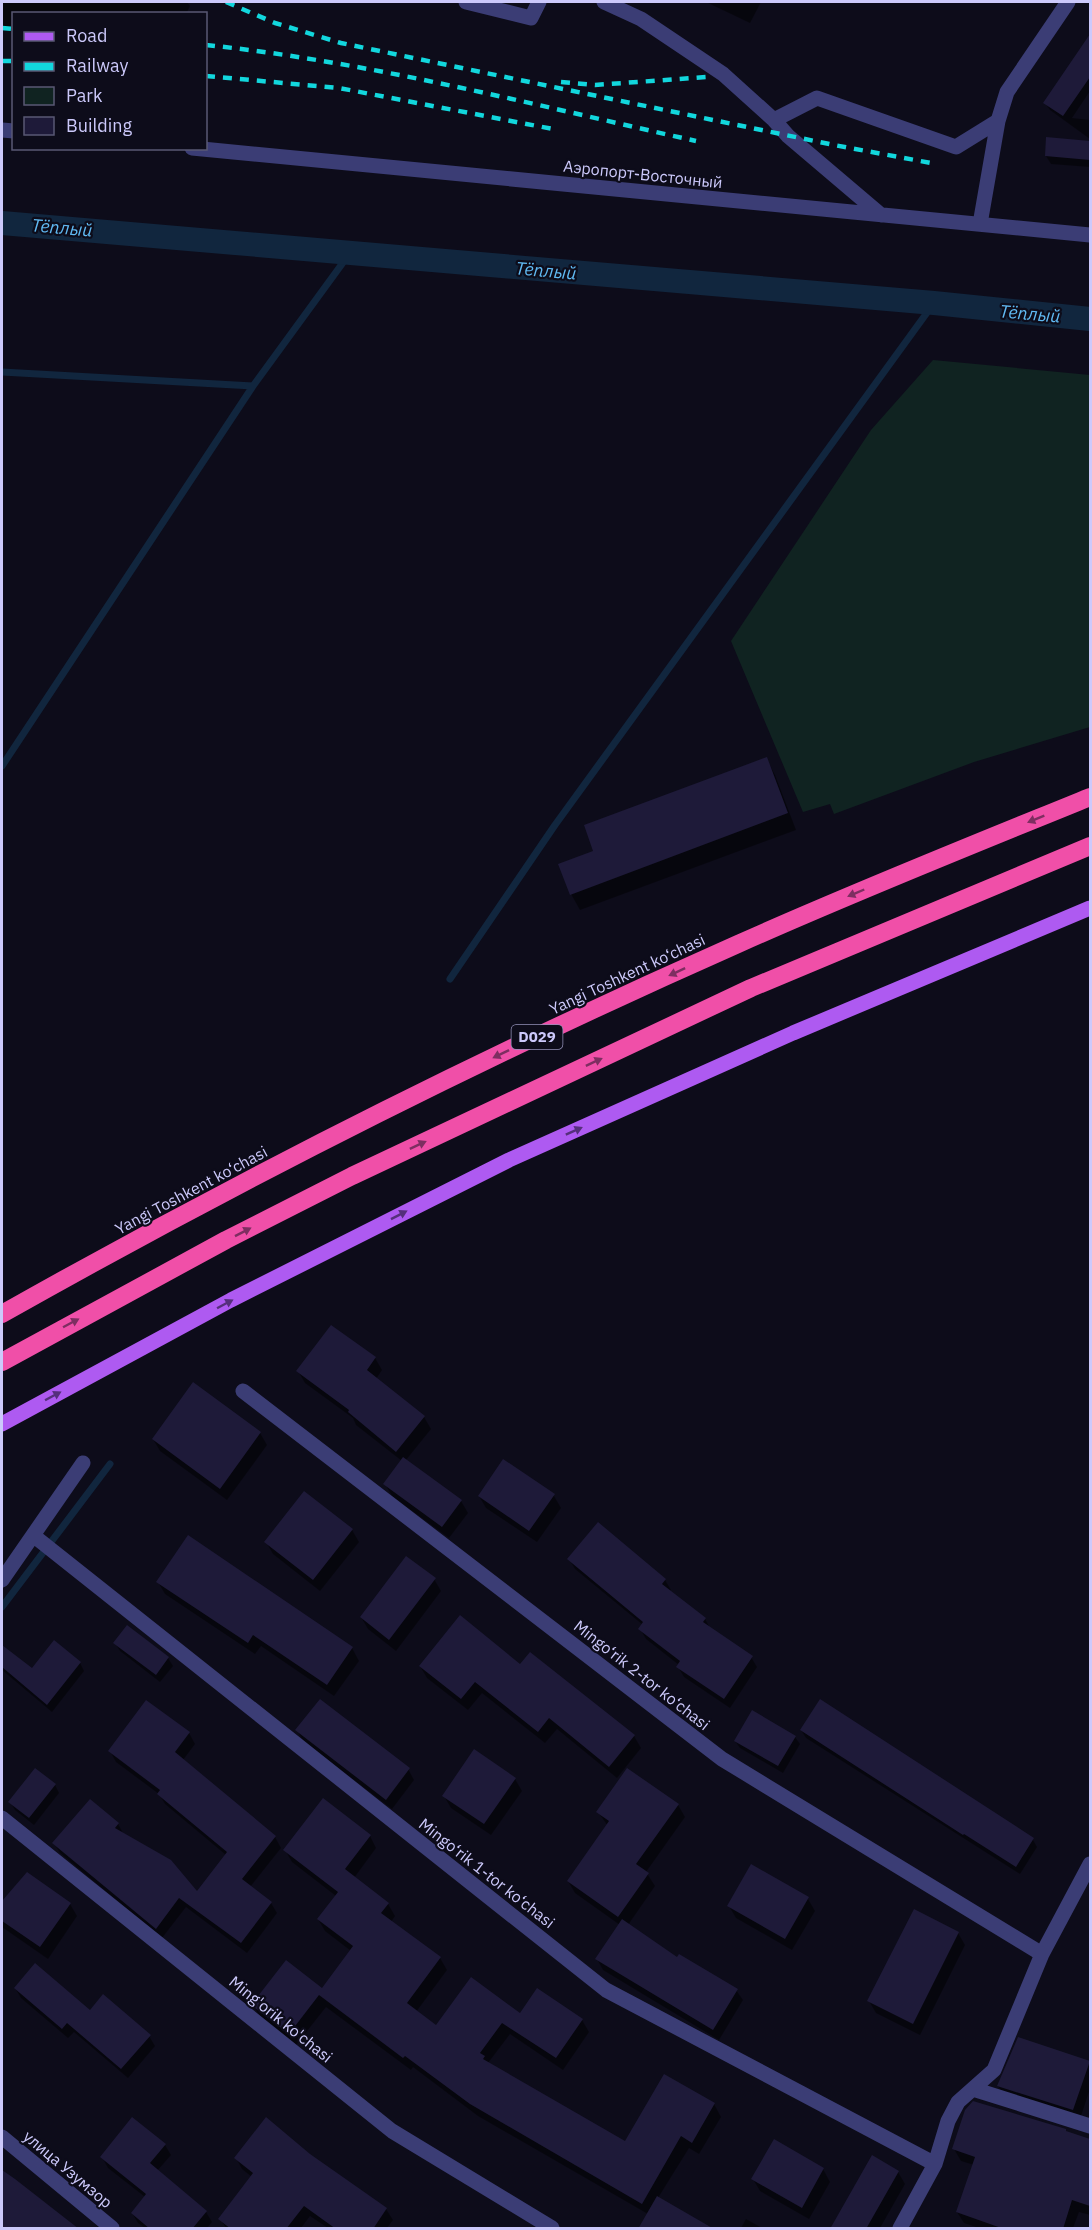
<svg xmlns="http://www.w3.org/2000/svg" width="1092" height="2230" viewBox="0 0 1092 2230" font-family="'IBM Plex Sans',sans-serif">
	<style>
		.green { fill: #102321 }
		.shadow { fill: #0007 }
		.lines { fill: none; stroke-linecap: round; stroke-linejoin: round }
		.stream { stroke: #11263e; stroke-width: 7 }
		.canal { stroke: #11263e; stroke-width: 24 }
		.building { fill: #1e1a39 }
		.minor { stroke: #3b3d75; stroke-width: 15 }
		.major { stroke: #ae5af1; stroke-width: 15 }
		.highway { stroke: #f04fa8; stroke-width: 18 }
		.rail { stroke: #12d7dd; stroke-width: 4.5; stroke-dasharray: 9 8; stroke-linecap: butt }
		.oneway { fill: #7e2e61 }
		.oneway2 { fill: #552f7b }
		.labels { text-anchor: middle; stroke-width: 4.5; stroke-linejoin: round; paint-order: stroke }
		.shield { fill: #0d0c1a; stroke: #9390b8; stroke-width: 1.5 }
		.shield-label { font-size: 15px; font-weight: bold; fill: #ccc9fb }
		.street-label { font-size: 16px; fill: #ccc9fb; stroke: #0d0c1a }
		.water-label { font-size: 18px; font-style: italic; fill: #60b9f2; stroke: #0d0c1a }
	</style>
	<rect width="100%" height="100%" fill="#0d0c1a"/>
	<path class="green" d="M933 360 1090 375V727L974 762 834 814 830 804 803 812 731 641 871 430Z"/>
	<path class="shadow" d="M2 2H187L190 6 186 14H14V29L2 28Z
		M706 2H761L750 23Z
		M1090 36V91L1072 118 1090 120V139L1050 110 1045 103Z
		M1047 139 1090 142V167L1051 164 1046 156Z
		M766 758 775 775 796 830 580 910 571 894 595 852Z
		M375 1358 382 1370 376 1379 424 1417 431 1429 406 1460 461 1501 468 1513 449 1538 392 1496 385 1484 402 1461 356 1425 353 1418 305 1383 298 1371Z
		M260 1433 267 1445 227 1500 160 1451 153 1439Z
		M479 1496H554L561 1508 537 1542 486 1508Z
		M352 1530 359 1542 320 1591 273 1554 266 1542Z
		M569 1559 665 1580 671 1590 670 1591 705 1619 711 1630 751 1657 757 1667 730 1708 684 1677 678 1667 679 1665 646 1639 640 1629 643 1625 575 1569Z
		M434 1579 441 1591 396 1651 368 1629 361 1617Z
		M158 1582 352 1648 359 1661 334 1696 261 1646 255 1654 165 1594Z
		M115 1643 168 1658 173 1666 160 1682 120 1651Z
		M2 1647 32 1670 80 1663 84 1671 52 1712 2 1670Z
		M420 1666 521 1667 634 1736 641 1748 617 1778 557 1729 545 1743 482 1693 468 1710 427 1678Z
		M297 1730 408 1769 414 1780 392 1809 303 1741Z
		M801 1730 1033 1840 1037 1847 1020 1874 806 1738Z
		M189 1733 195 1744 183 1760 275 1837 281 1848 250 1887 271 1903 277 1913 247 1953 186 1907 162 1938 60 1853 54 1843 91 1801 118 1824 124 1835 197 1894 226 1855 165 1804 159 1794 116 1762 110 1751Z
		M795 1737 800 1744 783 1773 740 1748 735 1741Z
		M515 1779 522 1791 491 1835 451 1808 444 1796Z
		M55 1785 59 1793 34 1825 15 1810 10 1802Z
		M678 1805 685 1817 646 1872 655 1886 628 1925 678 1959 736 1990 743 2000 719 2040 603 1970 597 1959 620 1925 575 1893 568 1881 608 1826 598 1812Z
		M370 1836 376 1848 354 1878 388 1904 395 1916 391 1922 440 1958 447 1970 416 2012 436 2027 521 2016 582 2020 589 2032 563 2070 510 2034 488 2063 626 2143 714 2104 721 2117 699 2154 689 2148 648 2214 478 2116 413 2067 411 2070 326 2007 296 2045 260 2017 253 2005 322 1990 351 1951 325 1931 318 1919 336 1896 292 1862 285 1850Z
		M27 1874 70 1904 77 1916 48 1959 2 1927V1904Z
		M808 1899 815 1911 792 1950 736 1918 729 1906Z
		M958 1933 965 1945 920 2035 876 2013 869 2001Z
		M15 1988 90 2012 149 2036 155 2046 128 2078 74 2032 68 2038 21 1998Z
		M1089 2062 1090 2065V2089L1079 2122 1005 2098 998 2086Z
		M1065 2130 1085 2150 1090 2151V2215L1079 2212 1073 2228H979L964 2223 957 2212 974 2165 961 2161 954 2149Z
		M774 2141 823 2169 830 2182 809 2219 760 2191 753 2179Z
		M165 2145 171 2155 157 2171 206 2212 212 2222 207 2228H145L138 2223 132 2213 145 2197 108 2168 102 2157Z
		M309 2155 386 2209 393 2220 387 2228H328L310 2216 301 2228H226L220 2219 252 2177 242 2169 236 2158Z
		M2 2172 76 2228H2Z
		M898 2172 905 2184 880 2228H832Z
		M746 2219 762 2228H741Z"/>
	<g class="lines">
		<path class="stream" d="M2 372 253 386
			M2 766 253 386 350 253
			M450 979 555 825 934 303
			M2 1607 110 1464"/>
		<path class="canal" d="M2 223 934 303 1090 319"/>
	</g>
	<path class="building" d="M1090 34V77L1063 116 1043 103Z
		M1046 137 1090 141V160L1045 156Z
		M767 757 788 813 570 895 558 864 593 851 584 825Z
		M331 1325 376 1357 367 1370 425 1416 396 1452 348 1412 349 1410 296 1371Z
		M193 1382 261 1432 220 1489 152 1439Z
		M403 1457 462 1500 442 1527 383 1484Z
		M503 1459 555 1494 529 1531 478 1496Z
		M304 1491 353 1529 313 1580 264 1542Z
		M598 1522 666 1579 662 1584 706 1618 703 1622 753 1656 724 1699 676 1667 680 1661 638 1629 643 1622 567 1559Z
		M188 1535 353 1647 327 1685 253 1635 248 1643 156 1582Z
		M406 1556 436 1578 389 1640 360 1617Z
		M460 1615 520 1664 530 1652 635 1735 609 1767 549 1718 538 1732 475 1682 461 1699 419 1666Z
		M127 1625 169 1657 156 1675 113 1643Z
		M54 1640 81 1662 47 1705 2 1667V1645L32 1668Z
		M320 1699 410 1768 386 1800 295 1730Z
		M820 1699 1034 1838 1016 1867 964 1834 963 1835 800 1730Z
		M146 1700 190 1732 175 1752 276 1836 242 1879 272 1902 241 1943 179 1898 156 1929 52 1843 90 1799 119 1823 115 1828 171 1860 197 1891 227 1852 157 1794 160 1790 108 1751Z
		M752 1710 796 1736 778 1766 734 1741Z
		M474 1749 516 1778 484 1824 442 1796Z
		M35 1768 56 1784 29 1818 8 1802Z
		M627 1768 679 1804 636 1864 649 1873 618 1917 567 1881 609 1821 596 1812Z
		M323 1798 371 1835 345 1869 389 1903 381 1913 441 1957 407 2003 436 2025 471 1977 520 2013 537 1988 583 2019 556 2058 502 2023 480 2053 485 2056 483 2059 625 2141 664 2074 715 2103 692 2143 681 2136 642 2204 470 2104 405 2056 403 2058 319 1995 289 2034 251 2005 286 1960 322 1988 353 1946 317 1919 338 1892 283 1850Z
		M751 1864 809 1897 785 1939 727 1906Z
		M27 1872 71 1903 40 1947 2 1921V1901Z
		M914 1909 959 1932 913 2024 867 2001Z
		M622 1919 677 1957 679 1954 738 1989 713 2030 595 1959Z
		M35 1963 90 2010 103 1994 151 2035 121 2069 67 2023 62 2029 14 1988Z
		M1018 2037 1090 2061 1073 2110 997 2086Z
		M973 2101 1066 2129V2131L1090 2139V2206L1072 2200 1063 2229H1004L956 2212 975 2157 952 2149 965 2110Z
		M132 2117 166 2144 150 2163 207 2211 192 2229H150L131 2213 146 2194 100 2157Z
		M266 2117 310 2154 387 2208 373 2229H336L304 2206 286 2229H231L218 2219 253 2173 234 2158Z
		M774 2139 824 2168 802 2208 751 2179Z
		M872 2155 899 2171 866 2229H830Z
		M2 2170 15 2179 79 2229H2Z
		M657 2196 714 2229H638Z"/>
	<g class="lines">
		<path class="minor" d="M466 2 531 18 539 2
			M604 2 641 19 723 74 774 120 817 98 956 147 998 121
			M774 120 788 136 881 215
			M2 130 14 131
			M192 148 1090 235
			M980 224 998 121 1007 92 1068 2
			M243 1391 722 1759 1042 1954
			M34 1536 606 1990 935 2164
			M2 1580 83 1463
			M2 1818 392 2131 552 2228
			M973 2089 1090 2126
			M2 2137 112 2228
			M900 2228 935 2164 948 2121 958 2102 994 2070 1042 1954 1090 1864"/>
		<path class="major" d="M2 1424 231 1300 509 1160 793 1033 1090 908"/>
		<path class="highway" d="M2 1314C241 1179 487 1055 738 944 854 892 972 845 1090 797
			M2 1362 226 1240 352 1176 751 988 1090 846"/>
		<path class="rail" d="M226 2 275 23 341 43 834 145 931 163
			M2 28 14 29
			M206 45C371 62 534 105 696 141
			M2 61H14
			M206 76 339 88 558 130
			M561 82 595 85 707 77"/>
	</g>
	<defs><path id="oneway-solid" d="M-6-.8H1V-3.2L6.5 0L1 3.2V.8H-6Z" transform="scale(1.5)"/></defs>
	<g class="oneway">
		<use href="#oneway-solid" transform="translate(1036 819) rotate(158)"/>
		<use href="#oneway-solid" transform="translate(856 893) rotate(157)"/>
		<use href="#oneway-solid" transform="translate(677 972) rotate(155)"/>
		<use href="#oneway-solid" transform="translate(501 1054) rotate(154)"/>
		<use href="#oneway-solid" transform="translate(594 1062) rotate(-25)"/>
		<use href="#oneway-solid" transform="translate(418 1145) rotate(-25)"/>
		<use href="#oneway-solid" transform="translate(243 1232) rotate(-27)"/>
		<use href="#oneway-solid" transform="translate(71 1323) rotate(-28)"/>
	</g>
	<g class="oneway2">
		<use href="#oneway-solid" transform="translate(574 1131) rotate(-24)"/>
		<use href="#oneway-solid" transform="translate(399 1215) rotate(-27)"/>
		<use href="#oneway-solid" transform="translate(225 1304) rotate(-28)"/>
		<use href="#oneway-solid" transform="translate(53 1396) rotate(-28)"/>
	</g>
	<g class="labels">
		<rect class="shield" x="511.5" y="1025" width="51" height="24" rx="4.5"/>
		<g class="shield-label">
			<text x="537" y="1042">D029</text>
		</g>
		<g class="street-label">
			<text transform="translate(643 174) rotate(6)" y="6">Аэропорт-Восточный</text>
			<text transform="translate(627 974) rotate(-25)" y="6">Yangi Toshkent ko‘chasi</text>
			<text transform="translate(191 1190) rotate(-28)" y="6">Yangi Toshkent ko‘chasi</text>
			<text transform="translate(642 1675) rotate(38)" y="6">Mingo‘rik 2-tor ko‘chasi</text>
			<text transform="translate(487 1873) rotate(38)" y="6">Mingo‘rik 1-tor ko‘chasi</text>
			<text transform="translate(281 2019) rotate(39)" y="6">Ming'orik ko'chasi</text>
			<text transform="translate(68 2169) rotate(40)" y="6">улица Узумзор</text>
		</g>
		<g class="water-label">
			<text transform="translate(62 228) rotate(5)" y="6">Тёплый</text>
			<text transform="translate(546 271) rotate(5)" y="6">Тёплый</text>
			<text transform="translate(1030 314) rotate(5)" y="6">Тёплый</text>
		</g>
	</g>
	<rect width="1092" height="2230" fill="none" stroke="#ccc9fb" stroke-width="6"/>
	<rect x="12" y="12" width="195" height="138" fill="#0d0c1a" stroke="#595874" stroke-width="1.5"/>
	<rect x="24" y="32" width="30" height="9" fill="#ae5af1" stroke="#595874" stroke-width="1.5"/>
	<text x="66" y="42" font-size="18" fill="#ccc9fb">Road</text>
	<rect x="24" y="62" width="30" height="9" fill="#12d7dd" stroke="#595874" stroke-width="1.5"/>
	<text x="66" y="72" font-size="18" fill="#ccc9fb">Railway</text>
	<rect x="24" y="87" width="30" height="18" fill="#102321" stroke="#595874" stroke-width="1.5"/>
	<text x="66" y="102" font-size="18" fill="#ccc9fb">Park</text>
	<rect x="24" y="117" width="30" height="18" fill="#1e1a39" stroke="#595874" stroke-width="1.5"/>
	<text x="66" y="132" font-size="18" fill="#ccc9fb">Building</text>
</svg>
